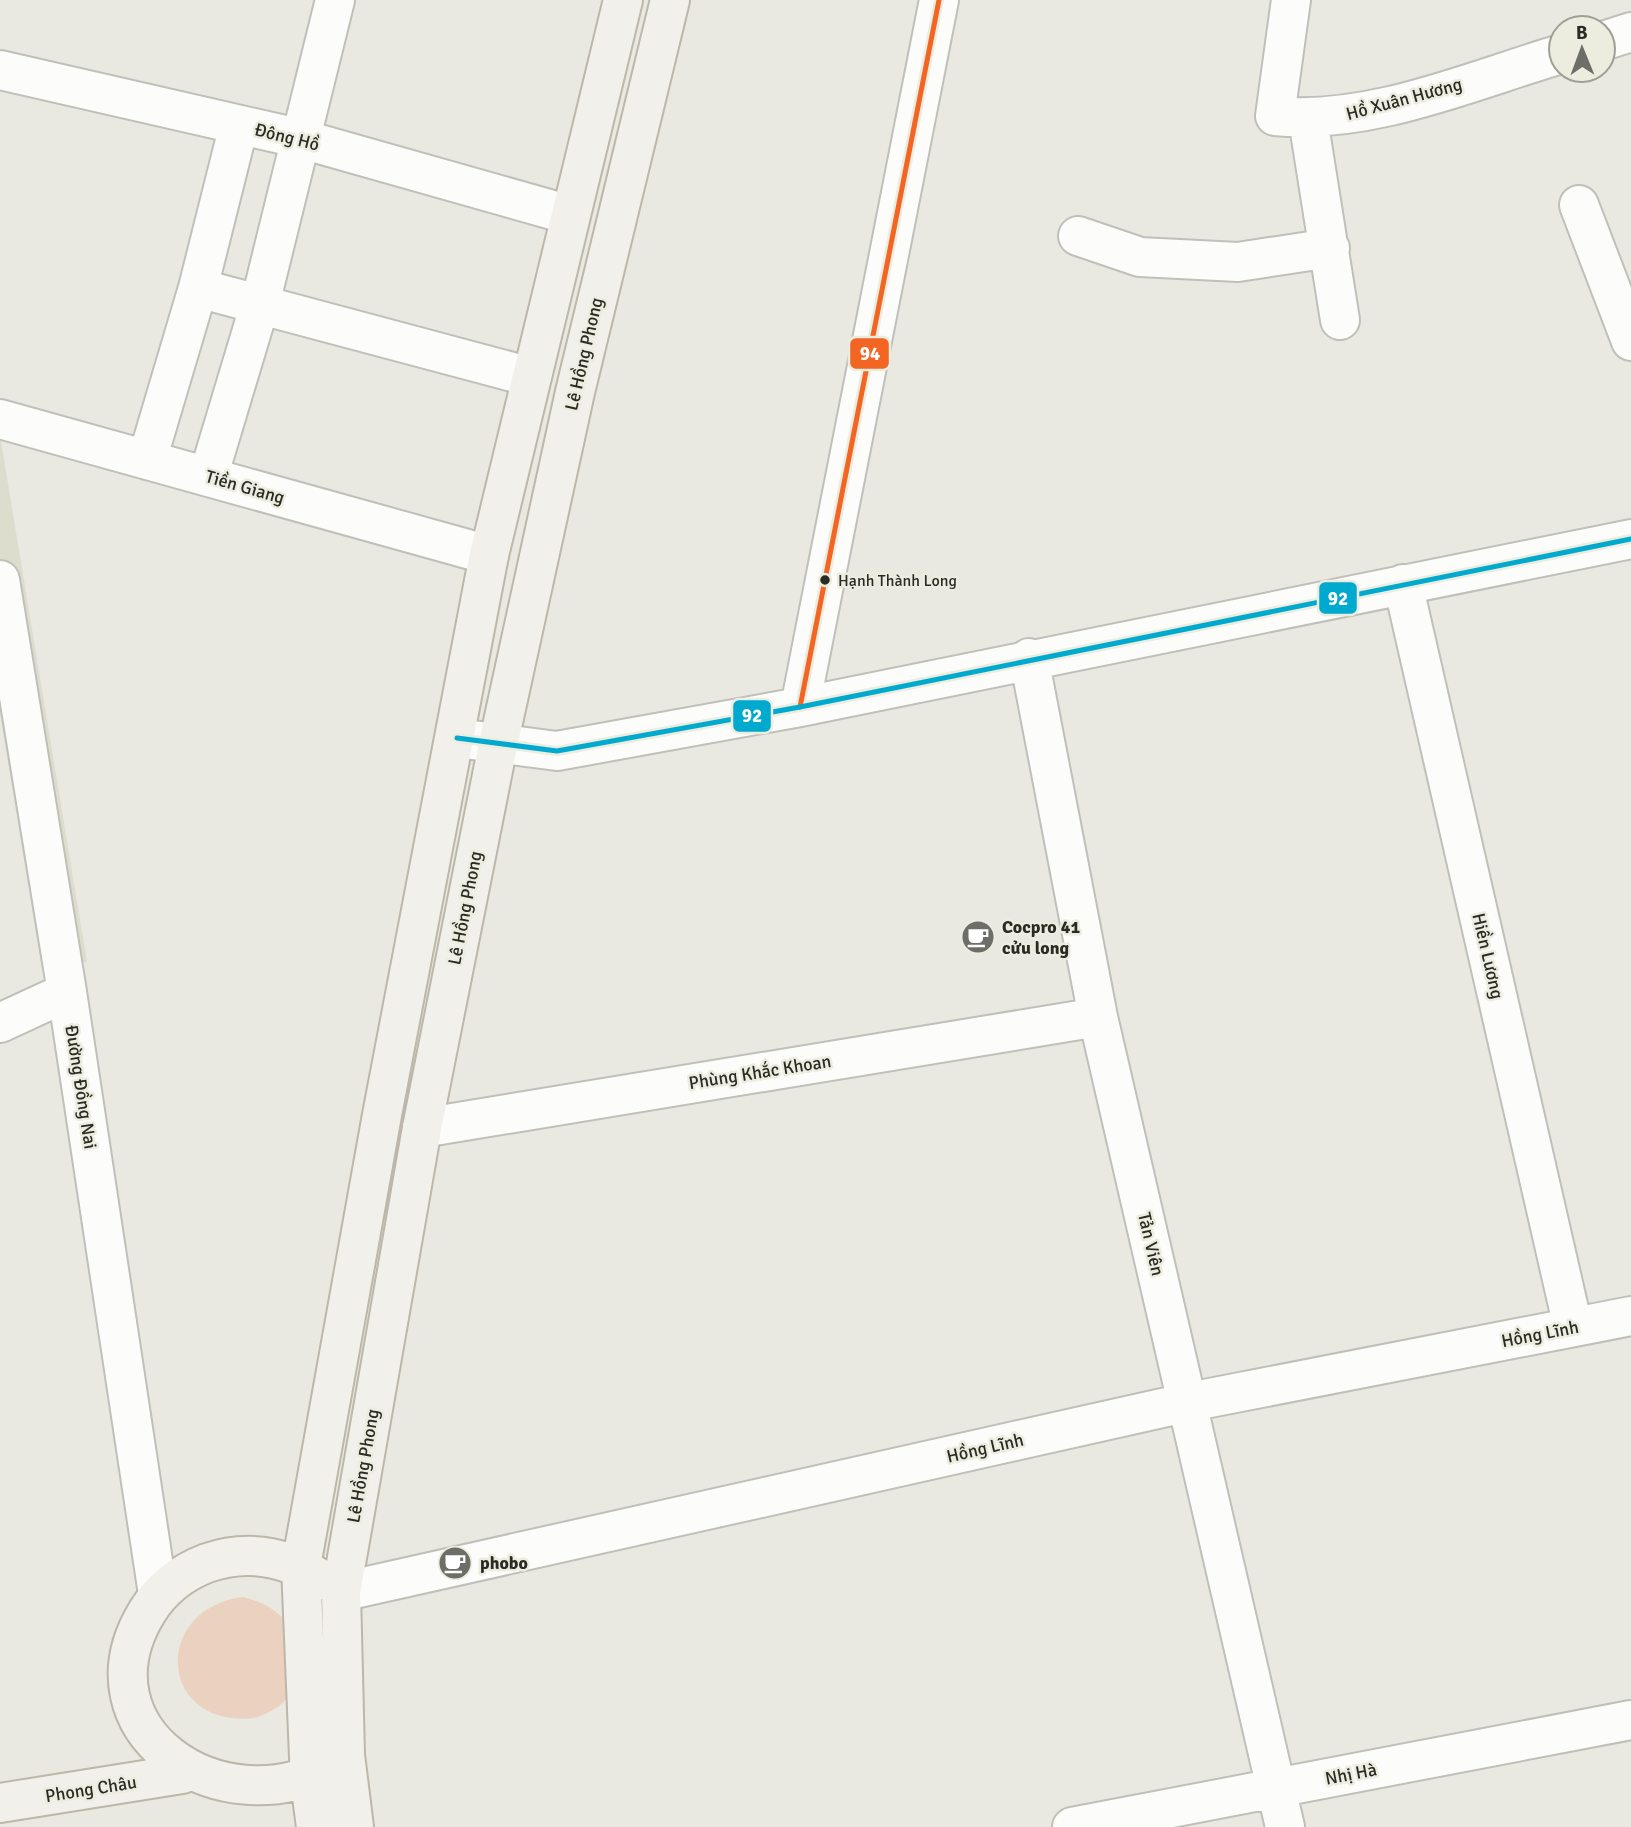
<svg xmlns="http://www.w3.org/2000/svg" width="1631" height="1827" viewBox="0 0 1631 1827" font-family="Signika,sans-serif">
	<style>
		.built { fill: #ddddce }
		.green { fill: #ebd1bf }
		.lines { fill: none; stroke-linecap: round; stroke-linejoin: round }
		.minor-casing { stroke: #c0c0ba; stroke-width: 42 }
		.major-casing { stroke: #bcb7aa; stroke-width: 42 }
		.minor { stroke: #fcfcfb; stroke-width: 38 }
		.major { stroke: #f2f0ea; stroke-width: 38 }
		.bus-1-casing { stroke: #ececdf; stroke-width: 10 }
		.bus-2-casing { stroke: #ececdf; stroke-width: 10 }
		.bus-1 { stroke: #f26522; stroke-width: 5 }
		.bus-2 { stroke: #00a9ce; stroke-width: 5 }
		.bus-dot { fill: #2b2b26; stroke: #ececdf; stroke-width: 2.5 }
		.labels { text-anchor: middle; stroke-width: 5; stroke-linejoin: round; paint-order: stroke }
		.bus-label { font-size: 16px; fill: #2b2b26; stroke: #ececdf; text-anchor: start }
		.street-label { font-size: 18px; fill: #2b2b26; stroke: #ececdf }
		.poi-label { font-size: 18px; font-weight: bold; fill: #2b2b26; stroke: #ececdf; text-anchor: start }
		.line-badge { stroke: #ececdf; stroke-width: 2.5 }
		.badge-label { font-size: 19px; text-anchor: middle; font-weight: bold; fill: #fff }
	</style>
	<rect width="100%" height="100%" fill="#e9e9e2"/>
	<path class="built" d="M0 435 87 962 42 969 0 713Z"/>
	<path class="green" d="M243 1597C267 1603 280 1612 294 1631 292 1651 295 1678 288 1696 284 1705 271 1711 263 1715 252 1720 243 1719 232 1718 158 1710 158 1608 243 1597Z"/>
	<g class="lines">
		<defs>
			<path id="minor" d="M1291 0 1275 116C1371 125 1470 81 1561 54
				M1603 41 1631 32
				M0 70 298 138 570 215
				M1308 119 1340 320
				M1579 205 1631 341
				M1078 236 1140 257 1238 262 1330 248
				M198 288 531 377
				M0 419 489 555
				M147 460 198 288 239 125
				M208 477 260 304 335 0
				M0 580 67 992 158 1594
				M1403 584 1573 1327
				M1029 658 1098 1017 1285 1827
				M800 707 939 0
				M457 738 557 751 800 707 1631 539
				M0 1023 67 992
				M422 1128 1098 1017
				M341 1592 1189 1402 1631 1316
				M1072 1827 1631 1720"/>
			<path id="major" d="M322 1580C286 1556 248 1549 207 1563 181 1573 161 1589 147 1612 75 1730 220 1827 329 1767
				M0 1803 182 1774
				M316 1827 310 1781 301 1566 382 1115 489 555 623 0
				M354 1827 345 1755 341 1592 422 1128 498 745 575 392 670 0"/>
		</defs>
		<use href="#minor" class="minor-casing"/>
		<use href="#major" class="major-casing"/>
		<use href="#minor" class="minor"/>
		<use href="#major" class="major"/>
		<defs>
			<path id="bus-1" d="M800 707 939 0"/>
			<path id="bus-2" d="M457 738 557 751 800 707 1631 539"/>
		</defs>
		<use href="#bus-1" class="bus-1-casing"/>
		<use href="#bus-2" class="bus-2-casing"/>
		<use href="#bus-1" class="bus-1"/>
		<use href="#bus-2" class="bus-2"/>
	</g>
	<defs>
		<symbol id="cafe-disc" viewBox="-11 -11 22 22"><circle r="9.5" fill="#6e6e68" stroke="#ececdf"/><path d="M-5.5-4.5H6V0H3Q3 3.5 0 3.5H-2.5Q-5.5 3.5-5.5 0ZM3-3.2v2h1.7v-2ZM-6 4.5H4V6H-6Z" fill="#fff"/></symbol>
	</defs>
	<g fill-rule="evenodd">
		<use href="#cafe-disc" x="959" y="918" width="38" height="38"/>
		<use href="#cafe-disc" x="436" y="1544" width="38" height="38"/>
	</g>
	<circle class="bus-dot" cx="825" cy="580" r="6"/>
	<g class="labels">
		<g class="bus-label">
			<text x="838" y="586">Hạnh Thành Long</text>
		</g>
		<g class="street-label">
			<text transform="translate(1404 99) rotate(-15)" y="6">Hồ Xuân Hương</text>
			<text transform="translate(287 137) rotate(14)" y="6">Đông Hồ</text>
			<text transform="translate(584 354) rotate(-77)" y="6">Lê Hồng Phong</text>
			<text transform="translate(245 487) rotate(16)" y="6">Tiền Giang</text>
			<text transform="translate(465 908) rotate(-79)" y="6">Lê Hồng Phong</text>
			<text transform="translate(1488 956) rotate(77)" y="6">Hiền Lương</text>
			<text transform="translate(760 1072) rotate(-9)" y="6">Phùng Khắc Khoan</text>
			<text transform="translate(81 1087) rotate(81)" y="6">Đường Đồng Nai</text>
			<text transform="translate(1151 1244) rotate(77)" y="6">Tản Viên</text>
			<text transform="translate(1540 1334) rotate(-11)" y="6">Hồng Lĩnh</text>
			<text transform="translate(985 1448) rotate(-13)" y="6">Hồng Lĩnh</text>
			<text transform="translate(363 1466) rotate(-80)" y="6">Lê Hồng Phong</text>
			<text transform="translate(1351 1774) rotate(-11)" y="6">Nhị Hà</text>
			<text transform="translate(91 1789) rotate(-9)" y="6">Phong Châu</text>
		</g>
		<g class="poi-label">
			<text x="1002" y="933">Cocpro 41<tspan x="1002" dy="21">cửu long</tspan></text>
			<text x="480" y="1569">phobo</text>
		</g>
	</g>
	<g class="line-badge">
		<rect x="849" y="337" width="41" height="33" rx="7" fill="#f26522"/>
		<rect x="1318" y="581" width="40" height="34" rx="7" fill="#00a9ce"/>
		<rect x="732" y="699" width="40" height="34" rx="7" fill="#00a9ce"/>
	</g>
	<g class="badge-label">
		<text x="870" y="360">94</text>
		<text x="1338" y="605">92</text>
		<text x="752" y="722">92</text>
	</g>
	<g transform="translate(1582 49) rotate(359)"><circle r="33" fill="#ececdf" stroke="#9f9f95" stroke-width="2"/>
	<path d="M0-5L12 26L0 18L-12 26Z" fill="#6e6e68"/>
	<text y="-10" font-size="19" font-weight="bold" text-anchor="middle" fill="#2b2b26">B</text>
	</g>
</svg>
